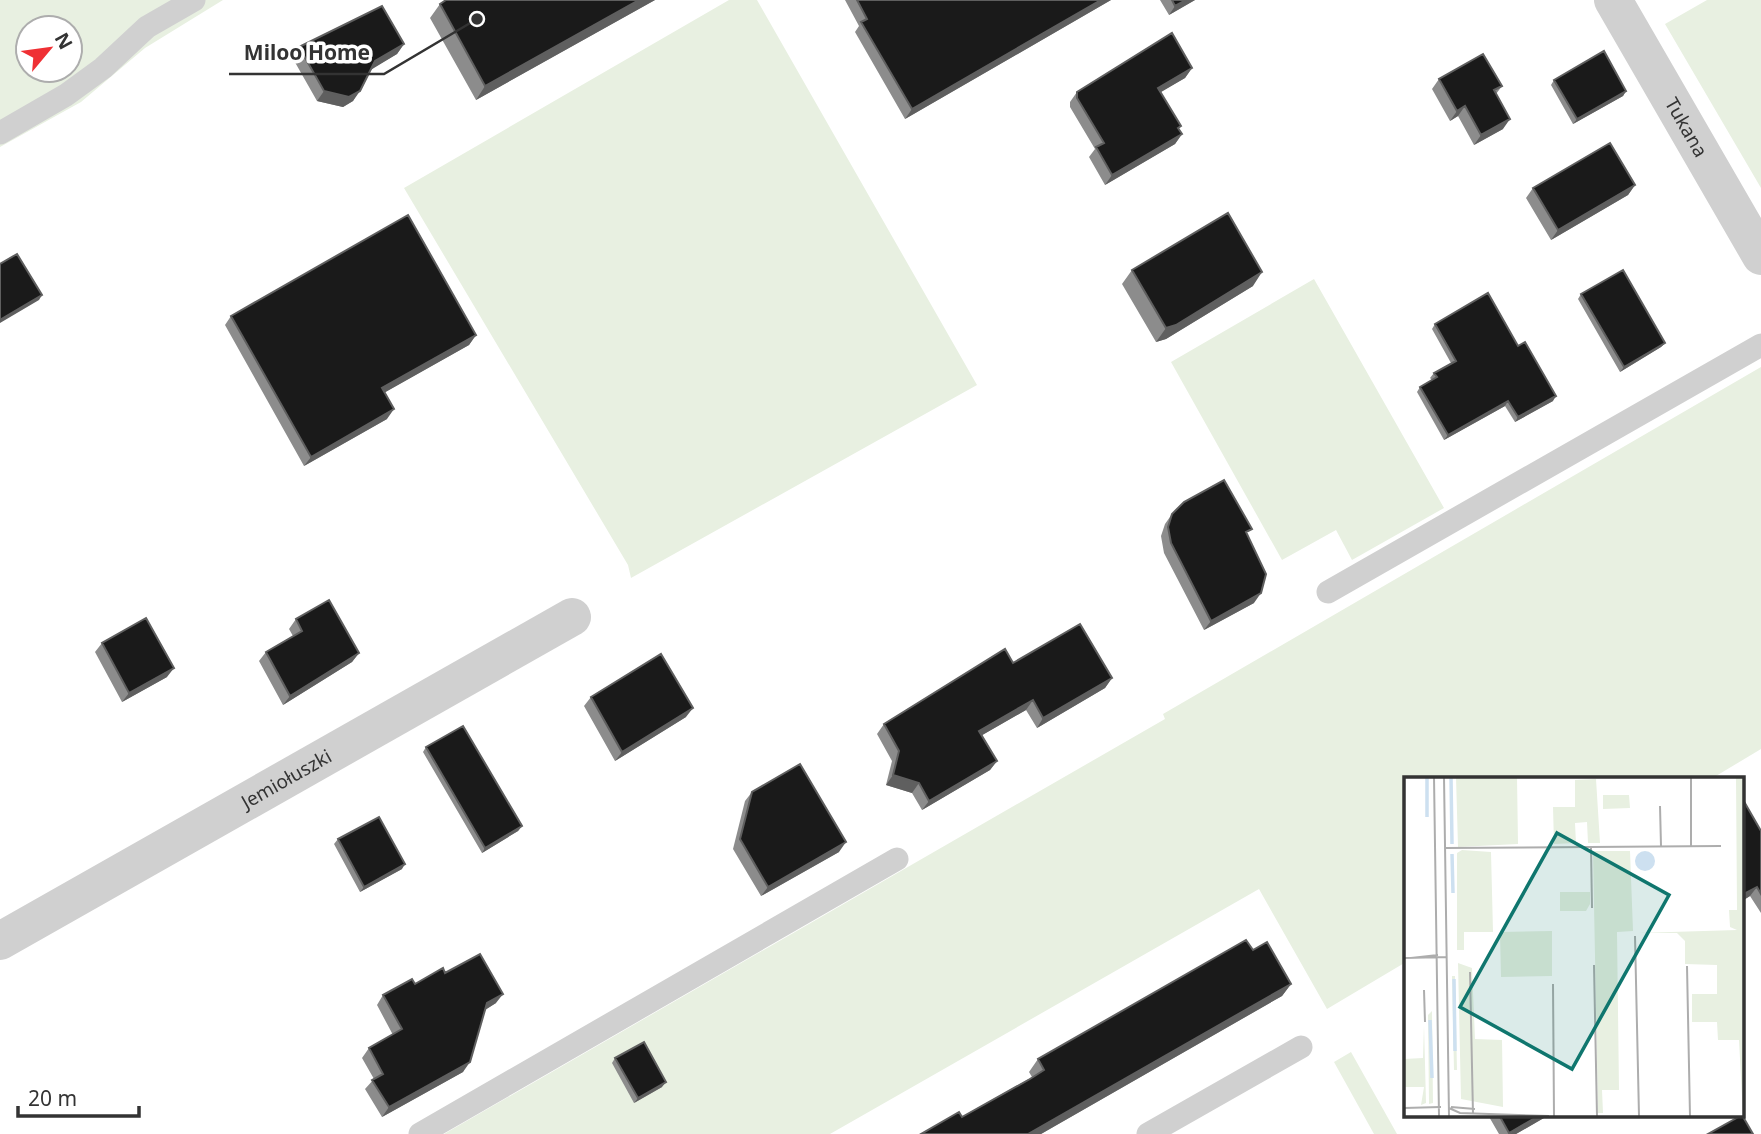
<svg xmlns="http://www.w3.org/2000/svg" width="1761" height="1134" viewBox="0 0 1761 1134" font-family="'Noto Sans',sans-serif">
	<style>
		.green { fill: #e8f0e1; fill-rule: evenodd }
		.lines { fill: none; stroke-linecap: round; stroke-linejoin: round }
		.service { stroke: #d0d0d0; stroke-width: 23 }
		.minor { stroke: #d0d0d0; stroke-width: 38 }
		.wall { fill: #8c8c8c }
		.shaded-wall { fill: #5f5f5f }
		.building { fill: #1a1a1a; stroke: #5f5f5f; stroke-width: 2 }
		.labels { text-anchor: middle; stroke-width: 7; stroke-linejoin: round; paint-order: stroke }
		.street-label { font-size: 19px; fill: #333; stroke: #fff }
		.inset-river { fill: none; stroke: #cde0f0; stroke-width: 3.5 }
		.inset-road { fill: none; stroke: #adadad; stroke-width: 2 }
		.view { fill: #0f766e; fill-opacity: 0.15; stroke: #0f766e; stroke-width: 3.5 }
		.inset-edge { fill: none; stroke: #333; stroke-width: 3.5 }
		.leader { fill: none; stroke: #333; stroke-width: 2.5 }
		.callout-dot { fill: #333; stroke: #fff; stroke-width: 2.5 }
		.callout-label { font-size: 21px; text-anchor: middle; font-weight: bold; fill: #333; stroke: #fff; stroke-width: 7; stroke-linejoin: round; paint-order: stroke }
	</style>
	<rect width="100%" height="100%" fill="#fff"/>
	<path class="green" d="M0 0H223L145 48 81 102 0 147ZM28 28H70V70H28Z
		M729 0H757L977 385 631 578 628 565 404 188Z
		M1707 0H1761V188L1665 24Z
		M1314 279 1444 508 1352 560 1336 530 1282 560 1171 362Z
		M1761 367V749L1711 779H1406V962L1327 1009 1259 889 830 1134H444L1165 719 1163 714Z
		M1351 1052 1397 1134H1374L1334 1062Z"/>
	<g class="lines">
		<path class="service" d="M0 133 66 95 103 68 147 27 194 0
			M1328 592 1761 345
			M420 1134 897 859
			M1148 1134 1301 1047"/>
		<g class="minor">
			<path id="s1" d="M1613 0 1761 256"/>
			<path id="s2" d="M0 941 572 617"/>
		</g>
	</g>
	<path class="wall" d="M446 0H655L476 100 430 18 440 4Z
		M845 0H1111L905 119 855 32 859 26Z
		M1160 0H1195L1169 15Z
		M404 44 397 54 371 69 353 101 343 107 317 101 292 57 299 47Z
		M1192 68 1185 78 1160 92 1182 134 1175 144 1105 185 1089 157 1095 149 1070 107V102L1077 92Z
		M1439 79 1502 86 1496 94 1503 129 1474 145 1458 116 1450 121 1432 89Z
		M1554 80 1626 91 1623 96 1573 124 1551 85Z
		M1635 185 1628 195 1551 240 1526 198 1533 188Z
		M1132 270 1253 286 1166 339 1156 342 1122 284Z
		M1581 294 1665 343 1661 347 1620 372 1578 299Z
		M231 316 476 335 469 345 385 392 387 419 304 466 225 325Z
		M1435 324 1553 401 1515 422 1505 406 1444 440 1417 392 1420 387 1432 380 1430 378 1434 373 1451 363 1432 329Z
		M1172 514 1248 534 1254 603 1204 630 1164 553 1161 536 1165 524Z
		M296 619 359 653 352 662 283 705 259 661 266 652 293 636 289 629Z
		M102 643 167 677 122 702 95 652Z
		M1013 663 1112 678 1105 688 1037 728 1026 710 982 735 997 761 990 770 922 810 912 793 886 785 892 761 877 734 884 724Z
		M591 697 686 717 615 761 584 706Z
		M426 747 522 826 518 831 482 853 423 752Z
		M752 792 839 852 761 896 733 849 745 801Z
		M1742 798 1761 831V913L1750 896 1742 901Z
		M338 839 402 869 360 892 334 844Z
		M1253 950 1291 984 1282 996 1041 1134H921L962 1117 1032 1077 1029 1072 1038 1059Z
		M445 973 496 1003 485 1010 463 1072 382 1117 365 1089 374 1079 362 1058 369 1048 393 1035 377 1005 383 995Z
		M615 1058 662 1087 634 1103 612 1063Z
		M1488 1115H1549L1516 1134H1499Z"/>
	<path class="shaded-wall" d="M639 0H655L476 100 485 86Z
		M1101 0H1111L905 119 912 109Z
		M1186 0H1195L1169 15 1175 6Z
		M404 44 397 54 369 71 375 61Z
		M1192 68 1185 78 1151 98 1158 88Z
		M324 91H360L353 101 343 107 317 101Z
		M1626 91 1623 96 1573 124 1577 119Z
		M1465 106 1458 116 1450 121 1457 111Z
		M1510 119 1503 129 1474 145 1481 135Z
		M1182 134 1175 144 1105 185 1112 175Z
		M1635 185 1628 195 1551 240 1558 230Z
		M1262 272 1253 286 1166 339 1156 342 1166 328Z
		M42 295 39 300 0 323V320Z
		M476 335 469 345 375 398 382 388Z
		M1665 343 1661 347 1620 372 1624 367Z
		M1556 396 1553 401 1515 422 1518 417Z
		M1508 401 1505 406 1444 440 1448 435Z
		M394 409 387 419 304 466 311 457Z
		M1261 593 1254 603 1204 630 1211 621Z
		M359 653 352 662 283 705 290 696Z
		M174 668 167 677 122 702 129 693Z
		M1112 678 1105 688 1037 728 1043 718Z
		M1033 700 1026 710 972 741 979 731Z
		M693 708 686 717 615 761 622 752Z
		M997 761 990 770 922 810 929 801Z
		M893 775 919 783 912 793 886 785Z
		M522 826 518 831 482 853 485 848Z
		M846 842 839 852 761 896 768 887Z
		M405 864 402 869 360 892 364 887Z
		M1757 887 1750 896 1742 901V895Z
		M1291 984 1282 996 1041 1134H1028Z
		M503 994 496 1003 480 1013 487 1003Z
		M470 1062 463 1072 382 1117 389 1107Z
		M666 1082 662 1087 634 1103 638 1098Z
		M1540 1115H1549L1516 1134H1509Z"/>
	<path class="building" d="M446 0H639L485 86 440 4Z
		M857 0H1101L912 109 861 22 867 19Z
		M1172 0H1186L1175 6Z
		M382 6 404 44 375 61 360 91 349 97 324 91 299 47Z
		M1172 33 1192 68 1158 88 1181 126 1178 128 1182 134 1112 175 1096 147 1104 143 1077 98V92Z
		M1604 51 1626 91 1577 119 1554 80Z
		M1483 54 1502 86 1494 90 1510 119 1481 135 1465 106 1457 111 1439 79Z
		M1610 143 1635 185 1558 230 1533 188Z
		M1228 213 1262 272 1176 325 1166 328 1132 270Z
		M408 215 476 335 382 388 394 409 311 457 231 316Z
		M17 254 42 295 0 320V264Z
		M1623 270 1665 343 1624 367 1581 294Z
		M1488 293 1518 346 1525 342 1556 396 1518 417 1508 401 1448 435 1420 387 1437 377 1434 373 1456 361 1435 324Z
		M1224 480 1252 529 1246 532 1266 574 1261 593 1211 621 1171 543 1168 527 1172 514 1184 502Z
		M329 600 359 653 290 696 266 652 302 631 296 619Z
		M146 618 174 668 129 693 102 643Z
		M1080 624 1112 678 1043 718 1033 700 979 731 997 761 929 801 919 783 893 775 899 751 884 724 1005 649 1013 663Z
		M661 654 693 708 622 752 591 697Z
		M463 726 522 826 485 848 426 747Z
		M800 764 846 842 768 887 740 839 752 792Z
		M1742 798 1761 831V894L1757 887 1742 895Z
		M379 817 405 864 364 887 338 839Z
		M1246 940 1253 950 1267 942 1291 984 1028 1134H921L959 1112 962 1117 1030 1079 1044 1070 1038 1059Z
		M480 954 503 994 487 1003 470 1062 389 1107 372 1080 383 1074 369 1048 402 1029 383 995 412 979 415 984 443 968 445 973Z
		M644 1042 666 1082 638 1098 615 1058Z
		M1499 1115H1540L1509 1133Z
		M1742 1115 1753 1134H1708Z"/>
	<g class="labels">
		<g class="street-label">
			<text dy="7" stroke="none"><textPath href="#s1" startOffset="147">Tukana</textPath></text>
			<text dy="7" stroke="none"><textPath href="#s2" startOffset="329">Jemiołuszki</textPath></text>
		</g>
	</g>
	<g transform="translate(1404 777)">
		<rect width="340" height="340" fill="#fff"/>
		<path d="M52 0H113L114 67 54 70ZM332 0H339V339L335 263H314L313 245H288V217H313V188L281 187V164L273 156H234L333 153 326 150 325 133H333ZM192 2 196 66H184L183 45 171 46 172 66 150 67 149 30H171V3ZM199 18H225L226 31 199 32ZM58 73 87 75 89 155H60V173H53V76ZM189 74H226L229 154 213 155 215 313H198L199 336H194ZM156 115H186V127L182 134H156ZM148 154V199L97 200 96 155ZM54 186 68 191 71 262 98 263 99 330 57 322ZM48 199H51L53 293H50ZM28 234 29 326 25 327 24 238ZM20 248 22 326 17 328 20 310H0V282L19 281Z" fill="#e8f0e1"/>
		<path d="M231 84a10 10 0 1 1 20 0a10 10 0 1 1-20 0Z" fill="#cde0f0"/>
		<path class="inset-river" d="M23 0V40M47 0 48 67M48 77 49 116M50 202 51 274M26 243 28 301"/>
		<path class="inset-road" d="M30 0 35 339M40 0 45 339M287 0V69M256 29 257 69M187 70 188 131M41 71 317 69M231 159 235 339M0 181 43 180M7 181 34 178M190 188 193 339M283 189 286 339M66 195 69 337M149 207 150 339M20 213 21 245M47 330 71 332M0 331 37 330M45 331 56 336 145 339"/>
		<path class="view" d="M153 56 265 118 168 292 56 230Z"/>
		<rect width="340" height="340" class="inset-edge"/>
	</g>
	<path class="leader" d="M477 19L384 74H229"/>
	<circle class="callout-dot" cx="477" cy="19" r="7"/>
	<g class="callout-label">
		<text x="307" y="60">Miloo Home</text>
	</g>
	<g transform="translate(49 49) rotate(61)"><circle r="33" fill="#ffffff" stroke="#adadad" stroke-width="2"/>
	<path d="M0-5L12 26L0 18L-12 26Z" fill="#ef3034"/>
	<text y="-10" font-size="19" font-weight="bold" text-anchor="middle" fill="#333333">N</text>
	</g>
	<path d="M18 1106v10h121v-10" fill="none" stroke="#333333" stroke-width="3.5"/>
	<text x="28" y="1106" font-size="21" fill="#333333" stroke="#ffffff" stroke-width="5" paint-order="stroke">20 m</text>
</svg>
